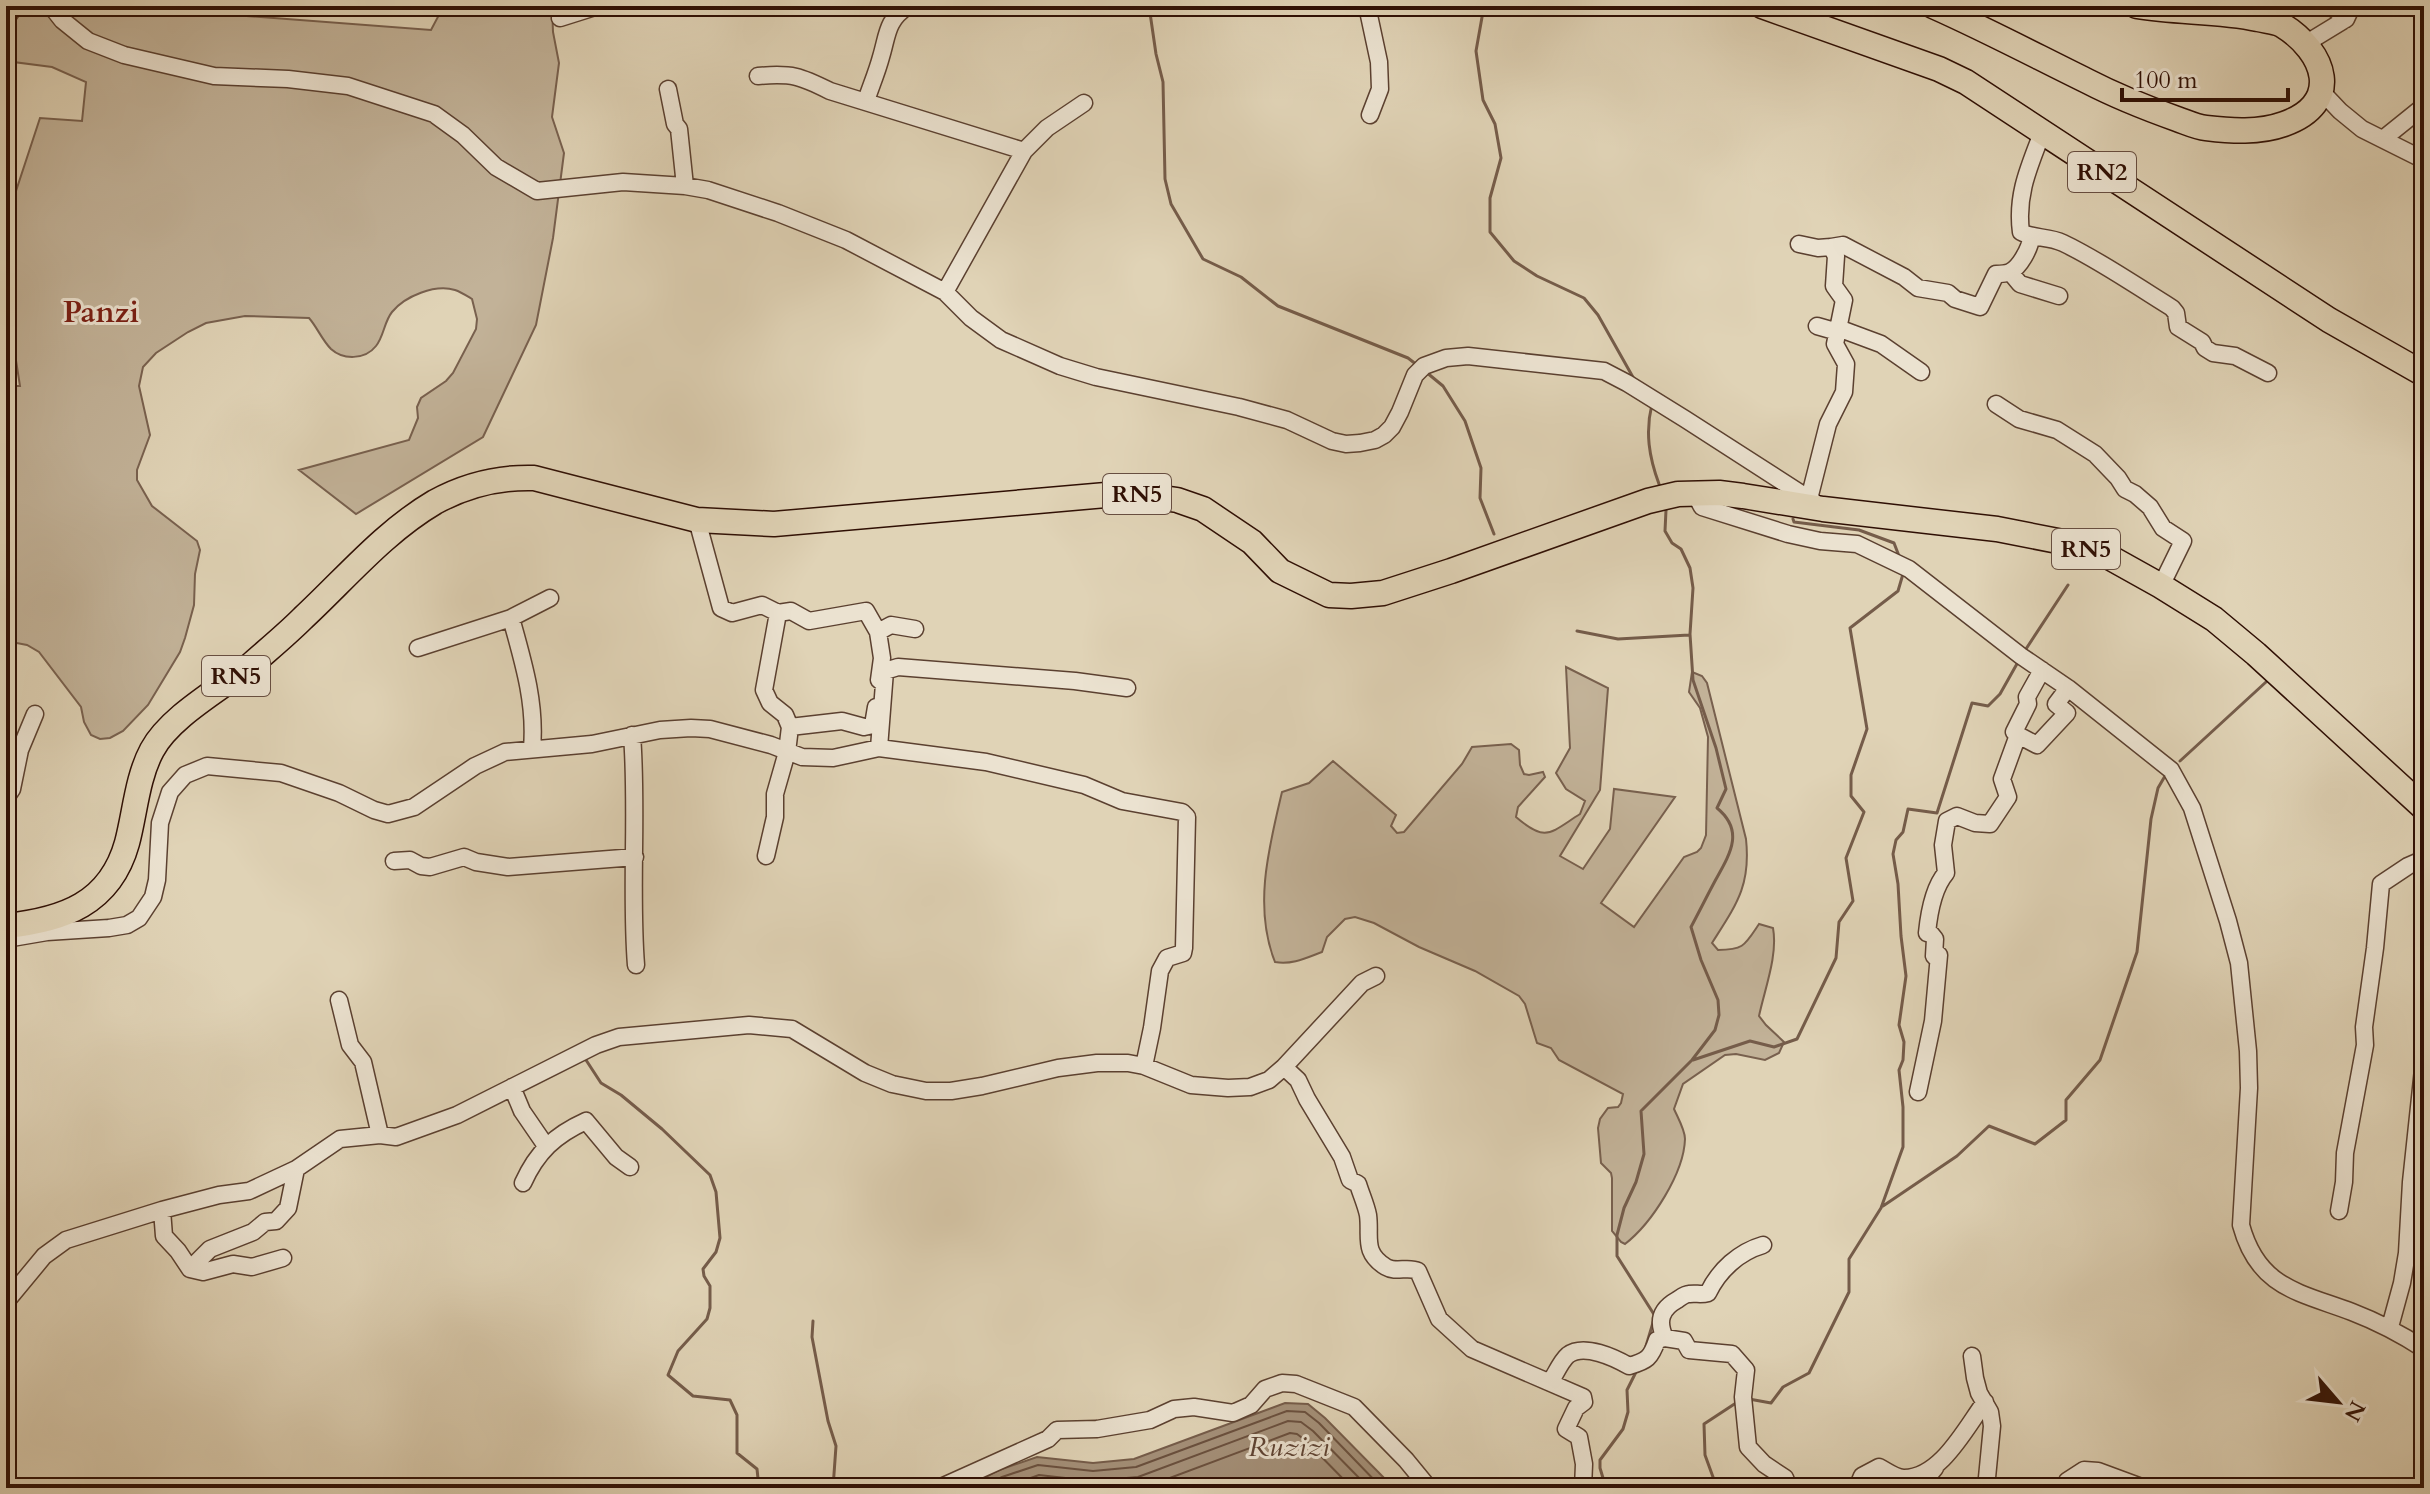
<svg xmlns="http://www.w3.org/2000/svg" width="2430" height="1494" viewBox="0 0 2430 1494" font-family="Cardo,serif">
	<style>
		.green { fill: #c2b298; stroke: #78604e; stroke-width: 2 }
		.water { fill: #a49079; stroke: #755c4a; stroke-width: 2 }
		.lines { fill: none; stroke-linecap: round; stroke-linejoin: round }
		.shore { stroke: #6a503e; stroke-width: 2 }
		.stream { stroke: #755c4a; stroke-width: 3 }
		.minor-casing { stroke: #5b4030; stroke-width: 19 }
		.highway-casing { stroke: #2f0f04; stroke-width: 27 }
		.minor { stroke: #ebe2d0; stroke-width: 16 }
		.highway { stroke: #e0d3b6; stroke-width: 24 }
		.labels { text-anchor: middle; stroke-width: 6; stroke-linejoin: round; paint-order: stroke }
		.shield { fill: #ebe2d0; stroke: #674e41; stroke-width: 2 }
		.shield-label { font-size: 24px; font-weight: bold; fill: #2f0f04 }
		.water-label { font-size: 28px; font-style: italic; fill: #5e4333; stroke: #ebe2d0 }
		.quarter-label { font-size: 30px; font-weight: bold; fill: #7a1f14; stroke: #ebe2d0 }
	</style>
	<rect width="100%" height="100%" fill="#e0d3b6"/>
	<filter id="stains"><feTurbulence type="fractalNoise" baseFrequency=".0025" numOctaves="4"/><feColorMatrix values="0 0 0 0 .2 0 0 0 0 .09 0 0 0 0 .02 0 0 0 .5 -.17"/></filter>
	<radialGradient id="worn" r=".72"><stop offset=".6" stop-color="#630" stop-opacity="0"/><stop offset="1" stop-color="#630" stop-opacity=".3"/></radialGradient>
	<path class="green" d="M6 6H168L169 10 431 30 440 13 441 6H552L553 32 559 63 552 117 564 153 553 238 536 325 483 437 356 514 299 470 409 440 418 418 417 407 421 398 446 381 453 373 476 329 477 319 472 299C467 296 461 292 455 290 435 284 405 296 392 312 384 322 384 336 376 346 365 360 343 360 331 349 322 340 317 327 309 318L245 316 206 323 188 332 156 353 143 367 139 386 150 435 137 470V480L152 506 197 541 200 550 195 574 194 605 185 638 180 652 148 705 123 731 110 738 100 739 91 735 84 722 81 707 39 652 27 645 6 641V386H20L6 296V283L16 191 40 118 82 121 86 82 52 67 6 61Z
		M1566 667 1608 688 1600 790 1560 856 1583 869 1610 829 1614 789 1675 797 1601 903 1634 927 1684 857 1697 852 1701 848 1706 835 1708 737 1700 708 1689 692 1692 672 1702 676 1707 683 1746 839C1751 886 1736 905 1712 943L1718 950C1744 950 1745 945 1759 924L1773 928C1778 955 1765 988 1759 1016L1766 1025 1784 1042 1779 1053 1765 1060 1736 1054 1725 1055 1683 1084 1674 1109C1678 1118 1685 1130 1685 1139 1684 1173 1652 1223 1625 1244L1621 1242 1612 1231V1178L1611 1173 1601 1163 1598 1128 1600 1119 1608 1108 1618 1107 1621 1103 1623 1094 1559 1060 1551 1048 1537 1043 1525 1004 1519 996 1475 971 1419 947 1374 923 1355 917 1345 919 1327 937 1322 952C1306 958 1292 965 1275 962 1253 907 1269 847 1282 792L1309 783 1333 761 1396 815 1391 826 1397 833 1404 832 1462 764 1472 747 1511 744 1519 750 1520 765 1524 774 1529 775 1543 772 1545 777 1518 807 1516 817C1546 843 1550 833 1580 814L1585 801 1566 789 1556 773 1570 748Z"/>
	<path class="water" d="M1285 1403 1308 1404 1325 1418 1394 1488H964L999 1470 1037 1457 1093 1463 1134 1459Z"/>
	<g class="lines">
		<path class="shore" d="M981 1488 1002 1477 1038 1465 1093 1471 1136 1467 1287 1411 1305 1412 1319 1423 1382 1488
			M1003 1488 1039 1475 1092 1481 1138 1477 1288 1421 1301 1422 1313 1431 1369 1488
			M1143 1488 1290 1433 1297 1434 1305 1440 1352 1488"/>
		<path class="stream" d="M1149 6 1156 54 1163 82 1165 179 1171 204 1203 259 1241 277 1278 306 1408 358 1417 365
			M1484 6 1476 51 1483 100 1495 124 1501 158 1490 198V232L1514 261 1537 276 1584 298 1598 315 1634 379
			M1426 372 1443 386 1465 421 1481 468 1480 498 1494 534
			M1652 404C1645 432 1649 457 1659 484
			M1793 519 1794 522 1859 530 1894 543 1899 556
			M1577 631 1618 639 1689 635
			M2024 652 2068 585
			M2180 761 2266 682
			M586 1060 601 1083 621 1095 662 1129 710 1175 716 1192 720 1238 716 1252 703 1269 704 1276 710 1286V1308L707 1319 678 1351 668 1375 693 1396 730 1400 737 1415V1453L757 1469 759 1488
			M1693 1060 1750 1041 1774 1047 1797 1039 1836 958 1839 922 1853 901 1846 858 1864 812 1851 796V775L1867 729 1850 628 1898 591 1903 574
			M1883 1206 1957 1156 1989 1126 2035 1144 2066 1120V1100L2100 1060 2137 952 2151 819 2158 788 2165 776
			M813 1321 812 1337 828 1421 836 1446 833 1488
			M1646 1346 1655 1316 1617 1256V1235L1624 1208 1636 1182 1644 1154 1641 1111 1692 1060 1715 1030 1719 1015 1718 1000 1701 960 1691 927C1699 912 1707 896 1715 881 1730 854 1745 831 1717 808L1726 789 1716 748 1693 680 1690 634 1693 588 1690 568 1681 549 1672 543 1665 531 1666 510
			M1749 1399 1771 1403 1783 1387 1809 1373 1849 1292V1259L1881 1208 1903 1147V1107L1899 1070 1903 1060 1904 1042 1899 1025 1906 976 1901 936 1898 884 1893 854 1896 840 1903 832 1908 809 1937 813 1972 703 1988 706 2000 694 2018 662
			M1606 1488 1600 1468V1460L1623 1429 1628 1412 1627 1390 1636 1372
			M1717 1488 1705 1455 1704 1424 1739 1401"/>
		<defs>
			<path id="minor" d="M51 6 62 20 88 41 124 55 214 76 288 79 348 86 434 114 463 135 496 167 537 191 623 182 685 186 708 190 778 213 846 240 945 292 971 318 1001 340 1060 366 1096 377 1239 407 1287 420 1332 441 1346 444 1360 443 1375 440 1384 435 1392 427 1400 412 1415 375 1424 366 1446 358 1468 356 1604 371 1627 383 1685 419 1814 502
				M1367 6 1379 62 1380 89 1370 115
				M2331 6 2346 19
				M560 18 598 6
				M6 19 15 6
				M2305 44 2346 19 2352 6
				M758 76C792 73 800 76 830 91L1024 151
				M668 89 675 124 679 129 685 186
				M2322 92 2340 111 2362 129 2424 160
				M866 101C871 86 877 72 881 57 888 34 886 21 908 6
				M2042 133C2029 167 2016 195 2021 232 2034 239 2048 236 2063 243 2101 261 2136 286 2172 308L2176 313 2178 327 2202 342 2205 348 2213 353 2235 356 2268 373
				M2383 139 2424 106
				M1799 244 1818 248 1831 247 1836 256 1834 286 1844 300 1835 344 1846 364 1844 392 1828 424 1809 499
				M1831 247 1843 245 1904 277 1918 288 1948 293 1955 299 1980 307 1996 274C2000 274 2005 274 2010 272 2020 267 2030 248 2031 238
				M2010 272 2020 284 2059 296
				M945 292 1024 151 1047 128 1084 103
				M1817 326 1838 332
				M1838 328 1881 344 1921 372
				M1996 404 2019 419 2057 430 2095 454 2118 478 2125 489 2135 494 2150 507 2163 528 2183 541 2161 586
				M1695 494 1702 507 1788 534 1820 541 1857 544 1909 569 2021 656 2068 688 2171 770 2192 808 2228 921 2239 963 2248 1051 2249 1088 2241 1225C2258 1288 2299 1292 2352 1312 2378 1322 2401 1334 2424 1349
				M697 520 721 608 732 613 762 605 778 613 764 690 770 703 785 715 790 727 787 752 775 794V817L766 856
				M778 613 791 611 809 621 866 611 878 632
				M511 618C523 661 536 703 532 748
				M418 648 511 618 550 598
				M879 680 882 658 878 632 891 625 915 629
				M790 727 842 721 864 727 873 725 876 707
				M632 735C638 812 630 889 636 965
				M2018 735 2014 732 2028 704 2027 697 2042 670
				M879 748 885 671 898 667 1075 681 1127 688
				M6 798 12 789 20 750 35 714
				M394 861 410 860 421 866 430 867 464 857 476 862 508 867 635 857
				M6 939 47 932 109 928 127 925 139 918 153 897 157 880 160 823 170 792 185 775 207 766 281 773 339 793 374 810 388 814 414 807 475 766 505 752 592 744 660 730 691 728 710 729 771 745 802 757 833 758 879 748 986 762 1084 785 1122 801 1182 812 1187 817 1184 948 1183 953 1167 958 1160 971 1152 1028 1144 1066
				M339 1000 350 1045 363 1062 380 1135
				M1284 1067 1298 1080 1307 1099 1342 1157 1350 1180 1358 1184C1361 1194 1366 1205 1368 1215 1371 1237 1362 1252 1386 1267 1396 1273 1408 1266 1418 1271L1439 1319 1472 1349 1583 1397 1584 1402 1576 1408 1566 1429 1579 1437 1584 1464 1583 1488
				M512 1087 522 1111 546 1146
				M1918 1092 1933 1021 1939 955 1934 956 1935 939 1931 934 1927 933C1929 913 1933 888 1946 873L1943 845 1947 821 1957 816 1975 823 1990 824 2008 797 2002 779 2018 735 2037 745 2067 713 2056 704 2068 688
				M523 1183C537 1152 555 1135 586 1121L616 1157 630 1167
				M162 1210 164 1236 178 1251 190 1269 203 1272 233 1264 252 1267 283 1258
				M2339 1211 2344 1182 2345 1153 2365 1045 2364 1027 2375 948 2381 884 2408 866 2424 859
				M190 1269 210 1249 253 1232 265 1222 276 1221 288 1208 296 1169
				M6 1302 44 1256 66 1240 162 1210 219 1195 249 1191 296 1169 340 1139 380 1135 396 1137 457 1115 596 1045 619 1037 749 1025 792 1029 865 1073 892 1084 926 1091H951L982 1086 1058 1068 1097 1063H1128L1144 1066 1191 1085 1228 1088 1250 1087 1269 1080 1284 1067 1362 983 1376 976
				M2390 1327 2402 1283 2407 1253 2411 1182 2424 1060
				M1665 1338C1657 1321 1661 1309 1677 1300 1680 1298 1685 1294 1689 1294 1696 1293 1701 1295 1708 1293 1719 1270 1739 1252 1763 1245
				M1972 1356 1975 1378 1979 1393 1990 1412 1992 1426 1986 1488
				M1551 1381C1556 1373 1561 1361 1568 1355 1584 1343 1615 1358 1629 1366 1647 1361 1651 1358 1657 1340L1665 1338 1684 1341 1689 1350 1732 1354 1746 1370 1743 1397 1748 1447 1764 1464 1785 1478 1789 1488
				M939 1488 1048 1439 1057 1430 1097 1429 1150 1420 1174 1409 1194 1407 1233 1413 1251 1405 1265 1389 1282 1383 1296 1384 1354 1407 1406 1460 1429 1488
				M1857 1488 1862 1476 1879 1467C1887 1471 1894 1477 1903 1478 1940 1479 1965 1429 1985 1402
				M1916 1488 1921 1485 1935 1468
				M2065 1488 2067 1481 2084 1470 2098 1471 2144 1488"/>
			<path id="highway" d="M1762 6 1939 69 1966 82 2329 320 2424 374
				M1933 6C1985 29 2036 56 2087 81 2116 96 2146 108 2177 119 2186 122 2196 127 2206 128 2231 131 2259 133 2284 124 2343 103 2326 52 2282 25 2275 21 2266 21 2258 19 2218 10 2177 13 2137 6
				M6 926C63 920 110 904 127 843 135 813 137 778 152 750 171 715 223 688 253 663 270 648 287 634 303 618 346 578 384 532 435 502 466 485 500 477 534 478L697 520 774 524 1129 493 1177 500 1203 509 1252 542 1280 571 1329 595 1351 596 1383 593 1451 571 1648 501 1678 494 1719 493 1743 496 1823 509 1997 529 2063 542 2109 557 2161 586 2214 619 2256 654 2424 808"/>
		</defs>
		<use href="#minor" class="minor-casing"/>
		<use href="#highway" class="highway-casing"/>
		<use href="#minor" class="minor"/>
		<use href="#highway" class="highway"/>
	</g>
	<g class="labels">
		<g class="shield">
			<rect x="2068" y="152" width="68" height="40" rx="6"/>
			<rect x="1103" y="474" width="68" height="40" rx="6"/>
			<rect x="2052" y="529" width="68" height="40" rx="6"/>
			<rect x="202" y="656" width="68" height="40" rx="6"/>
		</g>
		<g class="shield-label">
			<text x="2102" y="180">RN2</text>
			<text x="1137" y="502">RN5</text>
			<text x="2086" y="557">RN5</text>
			<text x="236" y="684">RN5</text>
		</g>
		<g class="water-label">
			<text x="1289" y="1456">Ruzizi</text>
		</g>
		<g class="quarter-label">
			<text x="101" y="322">Panzi</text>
		</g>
	</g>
	<rect width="2430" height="1494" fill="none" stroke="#e0d3b6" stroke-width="32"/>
	<rect x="8" y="8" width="2414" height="1478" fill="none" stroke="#2f0f04" stroke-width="4"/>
	<rect x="16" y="16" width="2398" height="1462" fill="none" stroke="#2f0f04" stroke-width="2"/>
	<g transform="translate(2338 1402) rotate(118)" stroke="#ebe2d0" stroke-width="6" paint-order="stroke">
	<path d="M0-6L14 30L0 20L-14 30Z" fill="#2f0f04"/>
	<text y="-12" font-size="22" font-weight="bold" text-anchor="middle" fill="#2f0f04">N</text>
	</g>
	<path d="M2122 88v12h166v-12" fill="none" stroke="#2f0f04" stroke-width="4"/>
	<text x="2134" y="88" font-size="24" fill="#2f0f04" stroke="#ebe2d0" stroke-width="6" paint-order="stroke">100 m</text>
	<rect width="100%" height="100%" filter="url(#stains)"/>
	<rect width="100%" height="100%" fill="url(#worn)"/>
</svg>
